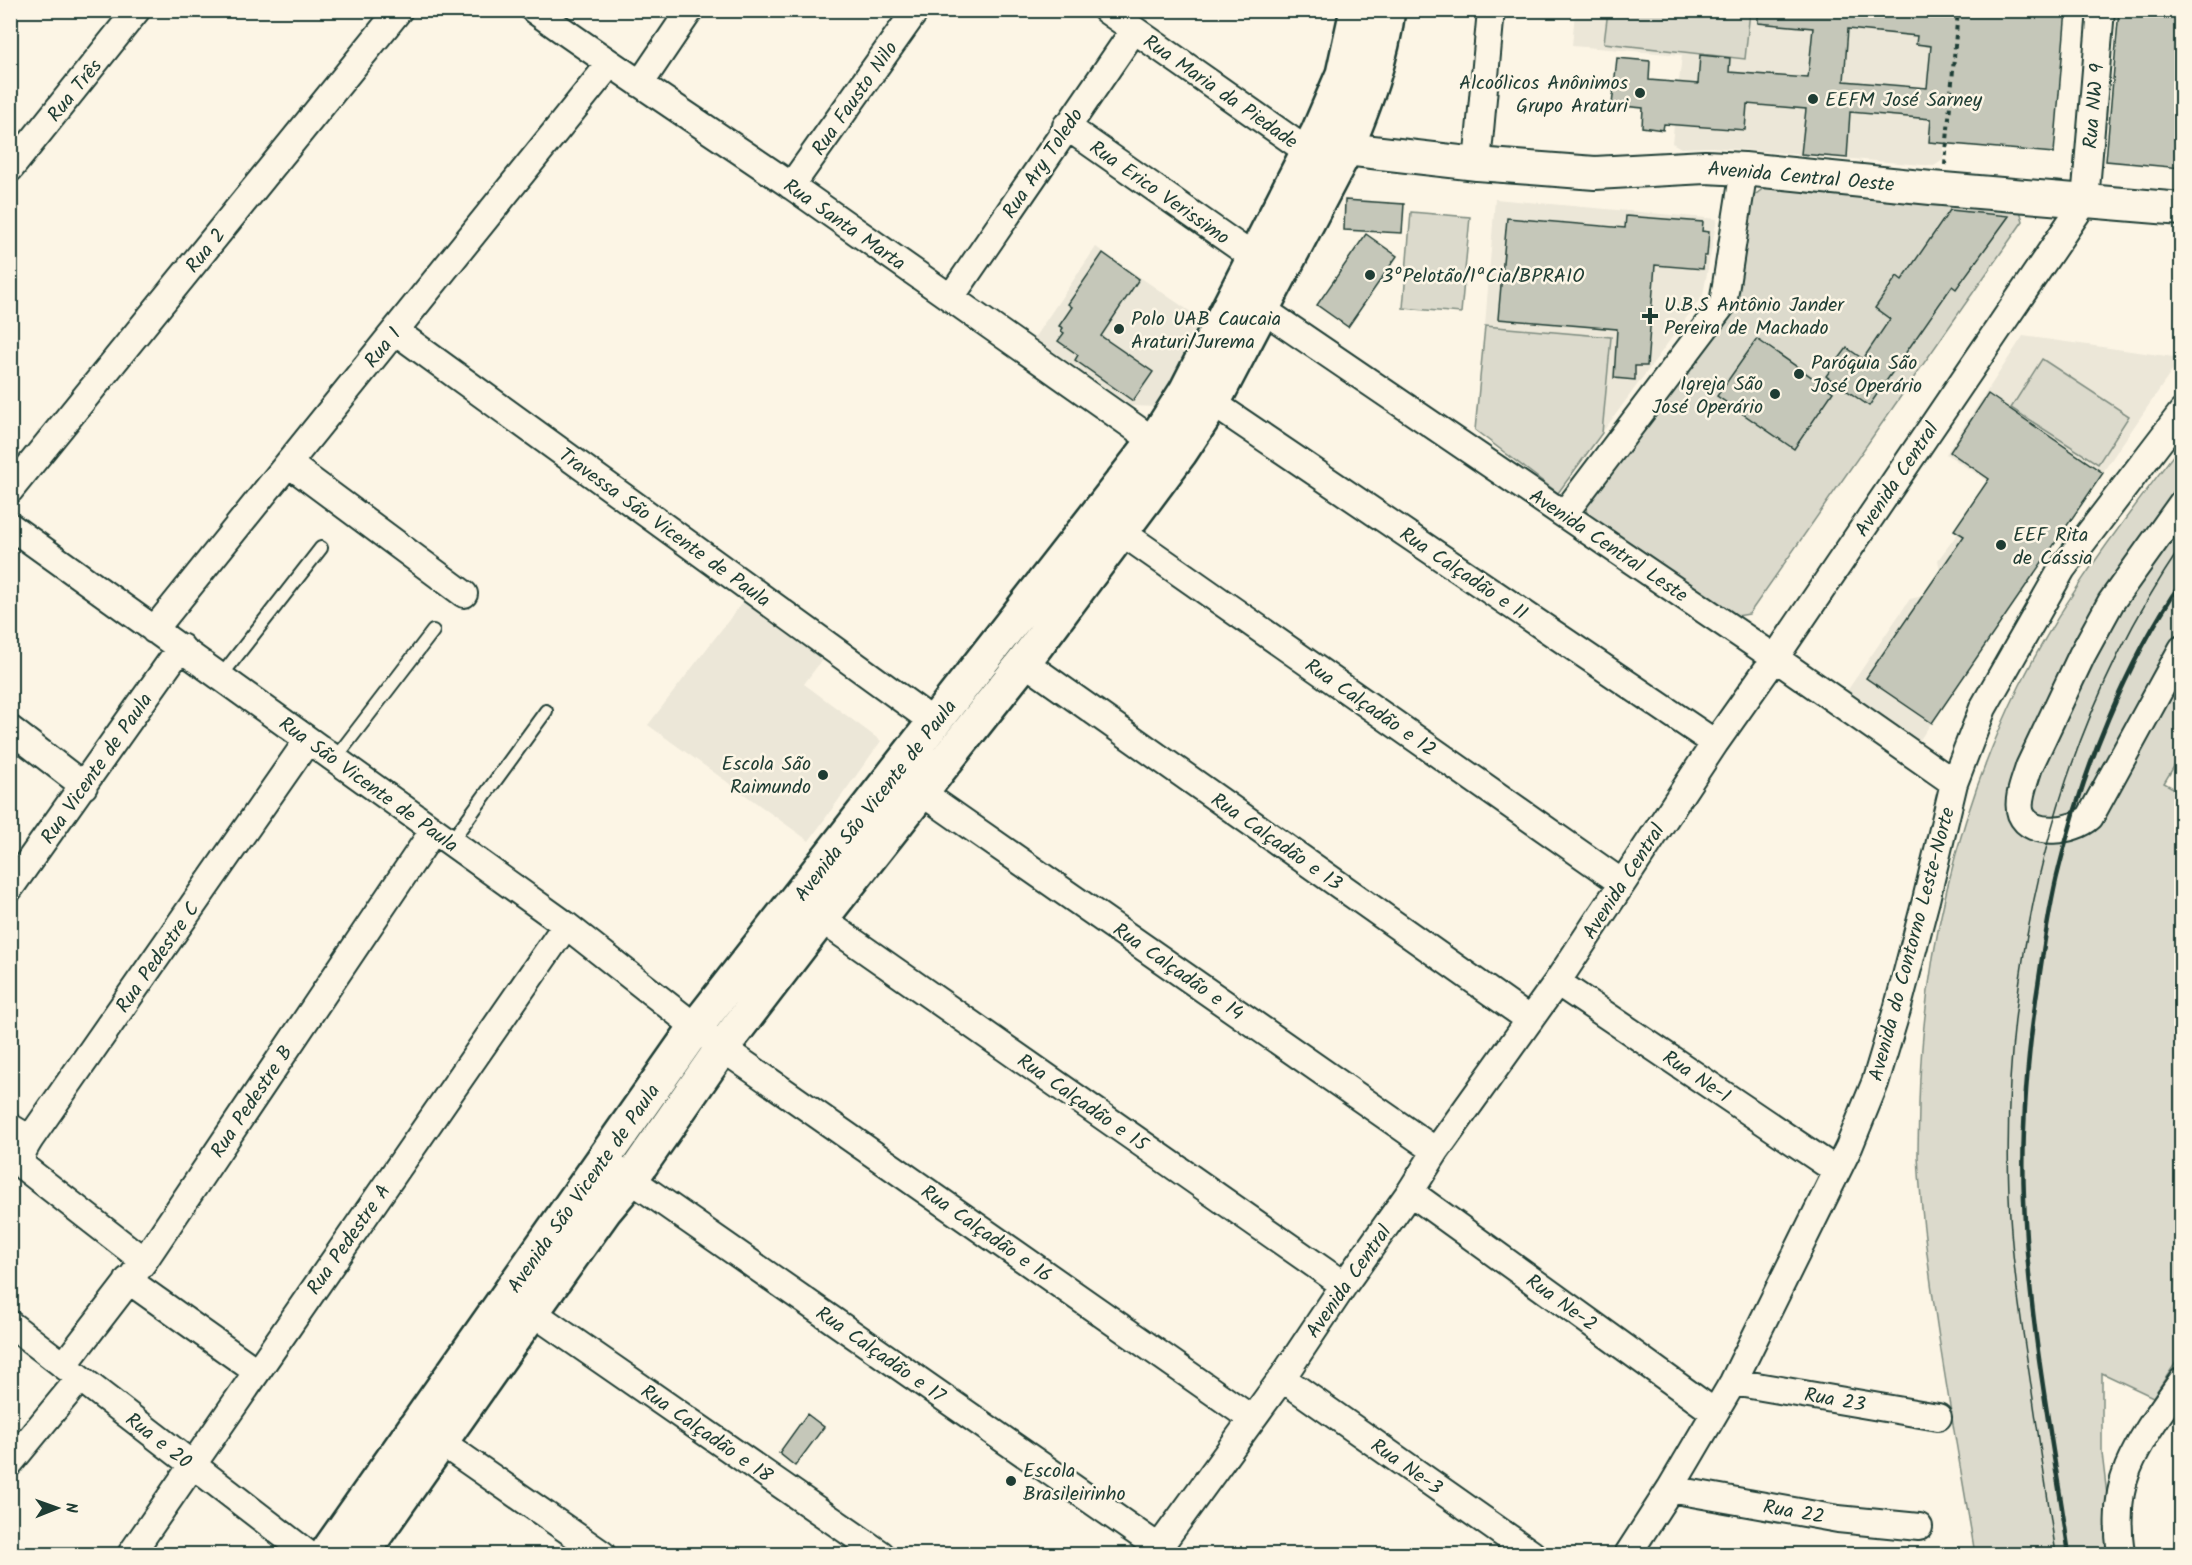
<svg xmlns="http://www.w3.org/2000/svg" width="2192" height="1565" viewBox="0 0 2192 1565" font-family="Kalam,sans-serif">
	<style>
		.built { fill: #ece7d8 }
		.green { fill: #dcdacc; stroke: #7e8c80; stroke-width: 1.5 }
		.building { fill: #c5c7b9; stroke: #1f3d34; stroke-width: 1.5; fill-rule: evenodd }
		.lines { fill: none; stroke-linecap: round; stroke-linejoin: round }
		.service-casing { stroke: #1f3d34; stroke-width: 16 }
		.minor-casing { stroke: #1f3d34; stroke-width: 30 }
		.tertiary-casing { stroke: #1f3d34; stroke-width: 36 }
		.primary-casing { stroke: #1f3d34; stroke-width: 38 }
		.path { stroke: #1f3d34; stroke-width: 4; stroke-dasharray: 4.5 4.5; stroke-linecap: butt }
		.service { stroke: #fcf5e5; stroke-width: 12 }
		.minor { stroke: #fcf5e5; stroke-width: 26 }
		.tertiary { stroke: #fcf5e5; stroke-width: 32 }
		.primary { stroke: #fcf5e5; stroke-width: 33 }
		.tram { stroke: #1f3d34; stroke-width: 1.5 }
		.rail { stroke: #1f3d34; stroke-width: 4.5 }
		.poi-dot { fill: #1f3d34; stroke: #fcf5e5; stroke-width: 2 }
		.labels { text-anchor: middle; stroke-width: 5; stroke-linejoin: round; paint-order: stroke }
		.poi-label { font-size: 20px; fill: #1f3d34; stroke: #fcf5e5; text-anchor: start }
		.street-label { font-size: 20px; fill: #1f3d34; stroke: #fcf5e5 }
	</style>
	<rect width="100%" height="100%" fill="#fcf5e5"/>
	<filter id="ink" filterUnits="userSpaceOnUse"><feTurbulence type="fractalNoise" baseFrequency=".0167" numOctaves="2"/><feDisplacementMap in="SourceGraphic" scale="12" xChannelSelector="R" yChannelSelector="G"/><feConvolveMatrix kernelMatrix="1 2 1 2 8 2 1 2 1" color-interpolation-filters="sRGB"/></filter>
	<g filter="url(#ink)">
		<path class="built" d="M1575 11H1956L1943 160 1934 166 1711 147 1681 148 1672 143 1682 55 1572 46Z
			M1495 199 1717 219 1703 295 1602 433 1611 337 1485 326Z
			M1096 247 1201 319 1159 407 1131 406 1034 338Z
			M2023 336 2181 358 1919 741 1847 691 1910 599 1923 596 1940 571 1938 560 1958 533 1954 530 1988 481 1946 454Z
			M745 599 825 656 804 684 881 741 809 841 648 725Z"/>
		<path class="green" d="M1608 11H1750L1745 59 1604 43Z
			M1765 187 2019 207 2023 221 1749 614 1731 617 1588 520 1585 502 1735 303 1751 198Z
			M1411 212 1470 217 1461 313 1403 308Z
			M1485 326 1611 337 1602 433 1558 493 1475 430Z
			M2042 359 2129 416 2098 464 2011 408Z
			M2181 445 2182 753 2164 783 2182 793 2181 1355 2153 1397 2102 1373V1453L2114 1554H1975C1963 1482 1950 1410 1939 1338 1930 1278 1921 1217 1918 1156 1918 1138 1919 1120 1919 1103 1923 959 1956 815 2020 685 2063 599 2123 521 2181 445Z"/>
		<path class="building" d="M1758 10H2066L2054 153 1929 142 1931 119 1850 112 1847 158 1801 154 1806 109 1747 104 1745 130 1664 124 1663 130 1642 127 1643 108 1612 105 1617 58 1650 61 1649 80 1698 84 1700 55 1730 58 1729 72 1808 78 1813 28 1758 23ZM1848 29 1917 36 1916 44 1931 46 1927 88 1844 81Z
			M2119 10 2181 11V168L2106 161Z
			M1345 200 1404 204 1402 233 1344 230Z
			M1950 210 2009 216 1956 289 1952 286 1869 406 1826 376 1847 348 1863 359 1890 319 1875 308 1897 276 1902 280Z
			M1626 216 1703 222 1702 231 1709 232 1707 256H1704L1703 269 1655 265 1647 366H1635V380L1614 378 1617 329 1498 319 1507 218 1625 228Z
			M1366 234 1397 256 1348 327 1317 305Z
			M1103 253 1139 279 1101 336 1153 372 1133 401 1075 360 1078 355 1058 341 1064 333 1061 331 1063 328 1059 326 1072 307 1068 304Z
			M1757 339 1833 392 1794 449 1717 396Z
			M1988 394 2103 473 1932 723 1866 678 1964 536 1954 530 1989 479 1950 452Z
			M807 1414 824 1427 795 1466 779 1453Z"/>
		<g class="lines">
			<defs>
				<path id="service" d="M221 676 321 548
					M334 760 433 631
					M450 843 546 711"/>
				<path id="minor" d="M534 10C619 71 707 128 793 187 914 271 1033 357 1154 441
					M1106 10 1307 151
					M640 84 690 10
					M1066 126 1253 257
					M1477 164 1491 10
					M10 169 137 10
					M791 186 916 10
					M951 297 1134 30
					M1262 309 1775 658 1954 783
					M395 331 935 723
					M1213 403 1715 743
					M289 464 464 594
					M10 490 399 10
					M2182 503 2111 602 2082 655 2029 767C2025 781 2016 800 2021 814 2031 838 2075 831 2090 817L2182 649
					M1564 514 1723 304 1744 169
					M10 526 566 925 722 1048 1252 1419
					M1120 531 1622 883
					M154 630 609 65
					M1024 662 1530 1020
					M10 729 84 786
					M921 792 1436 1151
					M10 888 181 647
					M821 919 1344 1285
					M1557 982 1837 1171
					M10 1127 30 1139
					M616 1169 1158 1547
					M1410 1192 1714 1412
					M144 1261 25 1168C18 1157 24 1149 30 1139L308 740
					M128 1280 256 1371
					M532 1312 881 1554
					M10 1324 308 1554
					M64 1365 144 1261 433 831
					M1282 1378 1532 1554
					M1733 1382 1938 1417
					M441 1442 602 1554
					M10 1463 80 1378
					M1670 1489 1838 1519 1919 1527
					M131 1554 566 925
					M1154 1554 1282 1378 1344 1285 1410 1192 1436 1151 1557 982 1715 743 1775 658 2085 201 2101 10
					M1628 1554 1670 1489 1733 1382 1849 1147 1875 1083 1897 1010 1926 900 1954 783 1983 708 2062 569 2182 412
					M2121 1554C2117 1526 2117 1495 2128 1468 2141 1437 2163 1408 2182 1381"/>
				<path id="tertiary" d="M1324 136 1346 149 1477 164 1595 173 1705 167 1744 169 1931 188 2182 209"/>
				<path id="primary" d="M326 1554 696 1027 1154 441 1186 391 1318 132 1343 74 1357 10
					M362 1554 532 1312 605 1210 631 1179 722 1048 821 919 1024 662 1180 453 1213 403 1346 149C1365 104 1382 59 1388 10"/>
			</defs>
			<use href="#service" class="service-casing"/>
			<use href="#minor" class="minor-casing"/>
			<use href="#tertiary" class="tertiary-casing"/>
			<use href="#primary" class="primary-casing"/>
			<path class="path" d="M1945 165 1958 10"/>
			<use href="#service" class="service"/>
			<use href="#minor" class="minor"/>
			<use href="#tertiary" class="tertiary"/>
			<use href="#primary" class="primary"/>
			<path class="tram" d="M2056 1554C2047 1494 2038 1433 2029 1372 2020 1314 2011 1255 2009 1195 2001 968 2053 735 2182 545"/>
			<path class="rail" d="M2069 1554C2052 1437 2028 1318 2024 1199 2021 1122 2028 1047 2040 972 2045 937 2050 902 2059 868 2083 769 2125 665 2182 581"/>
		</g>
	</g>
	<g class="poi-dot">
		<circle cx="1640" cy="93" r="6"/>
		<circle cx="1813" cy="99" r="6"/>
		<circle cx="1370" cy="275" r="6"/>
		<path d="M1647 307h6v6h6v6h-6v6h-6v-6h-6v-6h6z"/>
		<circle cx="1119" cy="329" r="6"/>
		<circle cx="1799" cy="374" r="6"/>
		<circle cx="1775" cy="394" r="6"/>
		<circle cx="2001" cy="545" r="6"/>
		<circle cx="823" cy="775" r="6"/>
		<circle cx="1011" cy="1481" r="6"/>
	</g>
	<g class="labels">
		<g class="poi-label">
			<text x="1628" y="89" text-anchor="end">Alcoólicos Anônimos<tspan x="1628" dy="23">Grupo Araturi</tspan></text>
			<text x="1825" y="106">EEFM José Sarney</text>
			<text x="1382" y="282">3ºPelotão/1ªCia/BPRAIO</text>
			<text x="1664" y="311">U.B.S Antônio Jander<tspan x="1664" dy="23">Pereira de Machado</tspan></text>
			<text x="1131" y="325">Polo UAB Caucaia<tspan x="1131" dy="23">Araturi/Jurema</tspan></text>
			<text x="1811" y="369">Paróquia São<tspan x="1811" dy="23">José Operário</tspan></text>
			<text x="1763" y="390" text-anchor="end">Igreja São<tspan x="1763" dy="23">José Operário</tspan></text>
			<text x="2013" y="541">EEF Rita<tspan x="2013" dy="23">de Cássia</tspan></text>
			<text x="811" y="770" text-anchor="end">Escola São<tspan x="811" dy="23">Raimundo</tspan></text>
			<text x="1023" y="1477">Escola<tspan x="1023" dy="23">Brasileirinho</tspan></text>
		</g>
		<g class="street-label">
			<text transform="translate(74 90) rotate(-51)" y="7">Rua Três</text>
			<text transform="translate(1221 91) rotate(35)" y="7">Rua Maria da Piedade</text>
			<text transform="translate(854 98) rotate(-55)" y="7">Rua Fausto Nilo</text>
			<text transform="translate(2093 106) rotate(-85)" y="7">Rua NW 9</text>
			<text transform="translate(1042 163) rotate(-56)" y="7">Rua Ary Toledo</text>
			<text transform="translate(1801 176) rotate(5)" y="7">Avenida Central Oeste</text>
			<text transform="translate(1160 192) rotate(35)" y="7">Rua Erico Verissimo</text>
			<text transform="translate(845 224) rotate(35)" y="7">Rua Santa Marta</text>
			<text transform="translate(205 250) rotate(-51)" y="7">Rua 2</text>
			<text transform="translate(382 347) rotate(-51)" y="7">Rua 1</text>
			<text transform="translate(1896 479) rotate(-56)" y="7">Avenida Central</text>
			<text transform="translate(665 527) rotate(36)" y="7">Travessa São Vicente de Paula</text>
			<text transform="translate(1609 545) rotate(34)" y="7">Avenida Central Leste</text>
			<text transform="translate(1464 573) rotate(34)" y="7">Rua Calçadão e 11</text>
			<text transform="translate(1371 707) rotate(35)" y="7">Rua Calçadão e 12</text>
			<text transform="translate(96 768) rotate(-55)" y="7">Rua Vicente de Paula</text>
			<text transform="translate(369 784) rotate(36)" y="7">Rua São Vicente de Paula</text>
			<text transform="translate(875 800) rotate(-52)" y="7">Avenida São Vicente de Paula</text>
			<text transform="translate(1277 841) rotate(35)" y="7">Rua Calçadão e 13</text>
			<text transform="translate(1623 881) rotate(-57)" y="7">Avenida Central</text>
			<text transform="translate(1911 944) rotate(-75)" y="7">Avenida do Contorno Leste-Norte</text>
			<text transform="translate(157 957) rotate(-55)" y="7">Rua Pedestre C</text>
			<text transform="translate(1179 971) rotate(35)" y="7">Rua Calçadão e 14</text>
			<text transform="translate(1697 1076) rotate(34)" y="7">Rua Ne-1</text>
			<text transform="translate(251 1101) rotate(-56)" y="7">Rua Pedestre B</text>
			<text transform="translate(1083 1102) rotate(35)" y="7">Rua Calçadão e 15</text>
			<text transform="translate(583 1188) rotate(-55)" y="7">Avenida São Vicente de Paula</text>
			<text transform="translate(987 1233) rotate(35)" y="7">Rua Calçadão e 16</text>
			<text transform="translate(348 1239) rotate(-55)" y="7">Rua Pedestre A</text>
			<text transform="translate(1348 1281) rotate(-55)" y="7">Avenida Central</text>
			<text transform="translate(1562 1302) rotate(36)" y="7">Rua Ne-2</text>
			<text transform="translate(881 1354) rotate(35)" y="7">Rua Calçadão e 17</text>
			<text transform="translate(1835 1399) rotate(10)" y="7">Rua 23</text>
			<text transform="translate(707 1433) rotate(35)" y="7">Rua Calçadão e 18</text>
			<text transform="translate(159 1440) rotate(38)" y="7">Rua e 20</text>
			<text transform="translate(1407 1466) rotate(35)" y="7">Rua Ne-3</text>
			<text transform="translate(1794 1511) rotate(10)" y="7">Rua 22</text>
		</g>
	</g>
	<rect width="2192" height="1565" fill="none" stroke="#fcf5e5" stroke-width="36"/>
	<rect x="18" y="18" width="2156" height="1529" fill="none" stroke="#1f3d34" stroke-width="2" filter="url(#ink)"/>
	<g transform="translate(57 1508) rotate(89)" stroke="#fcf5e5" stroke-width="4.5" paint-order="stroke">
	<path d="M0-4.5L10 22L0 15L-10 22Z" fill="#1f3d34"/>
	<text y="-9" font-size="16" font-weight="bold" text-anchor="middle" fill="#1f3d34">N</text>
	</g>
</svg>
